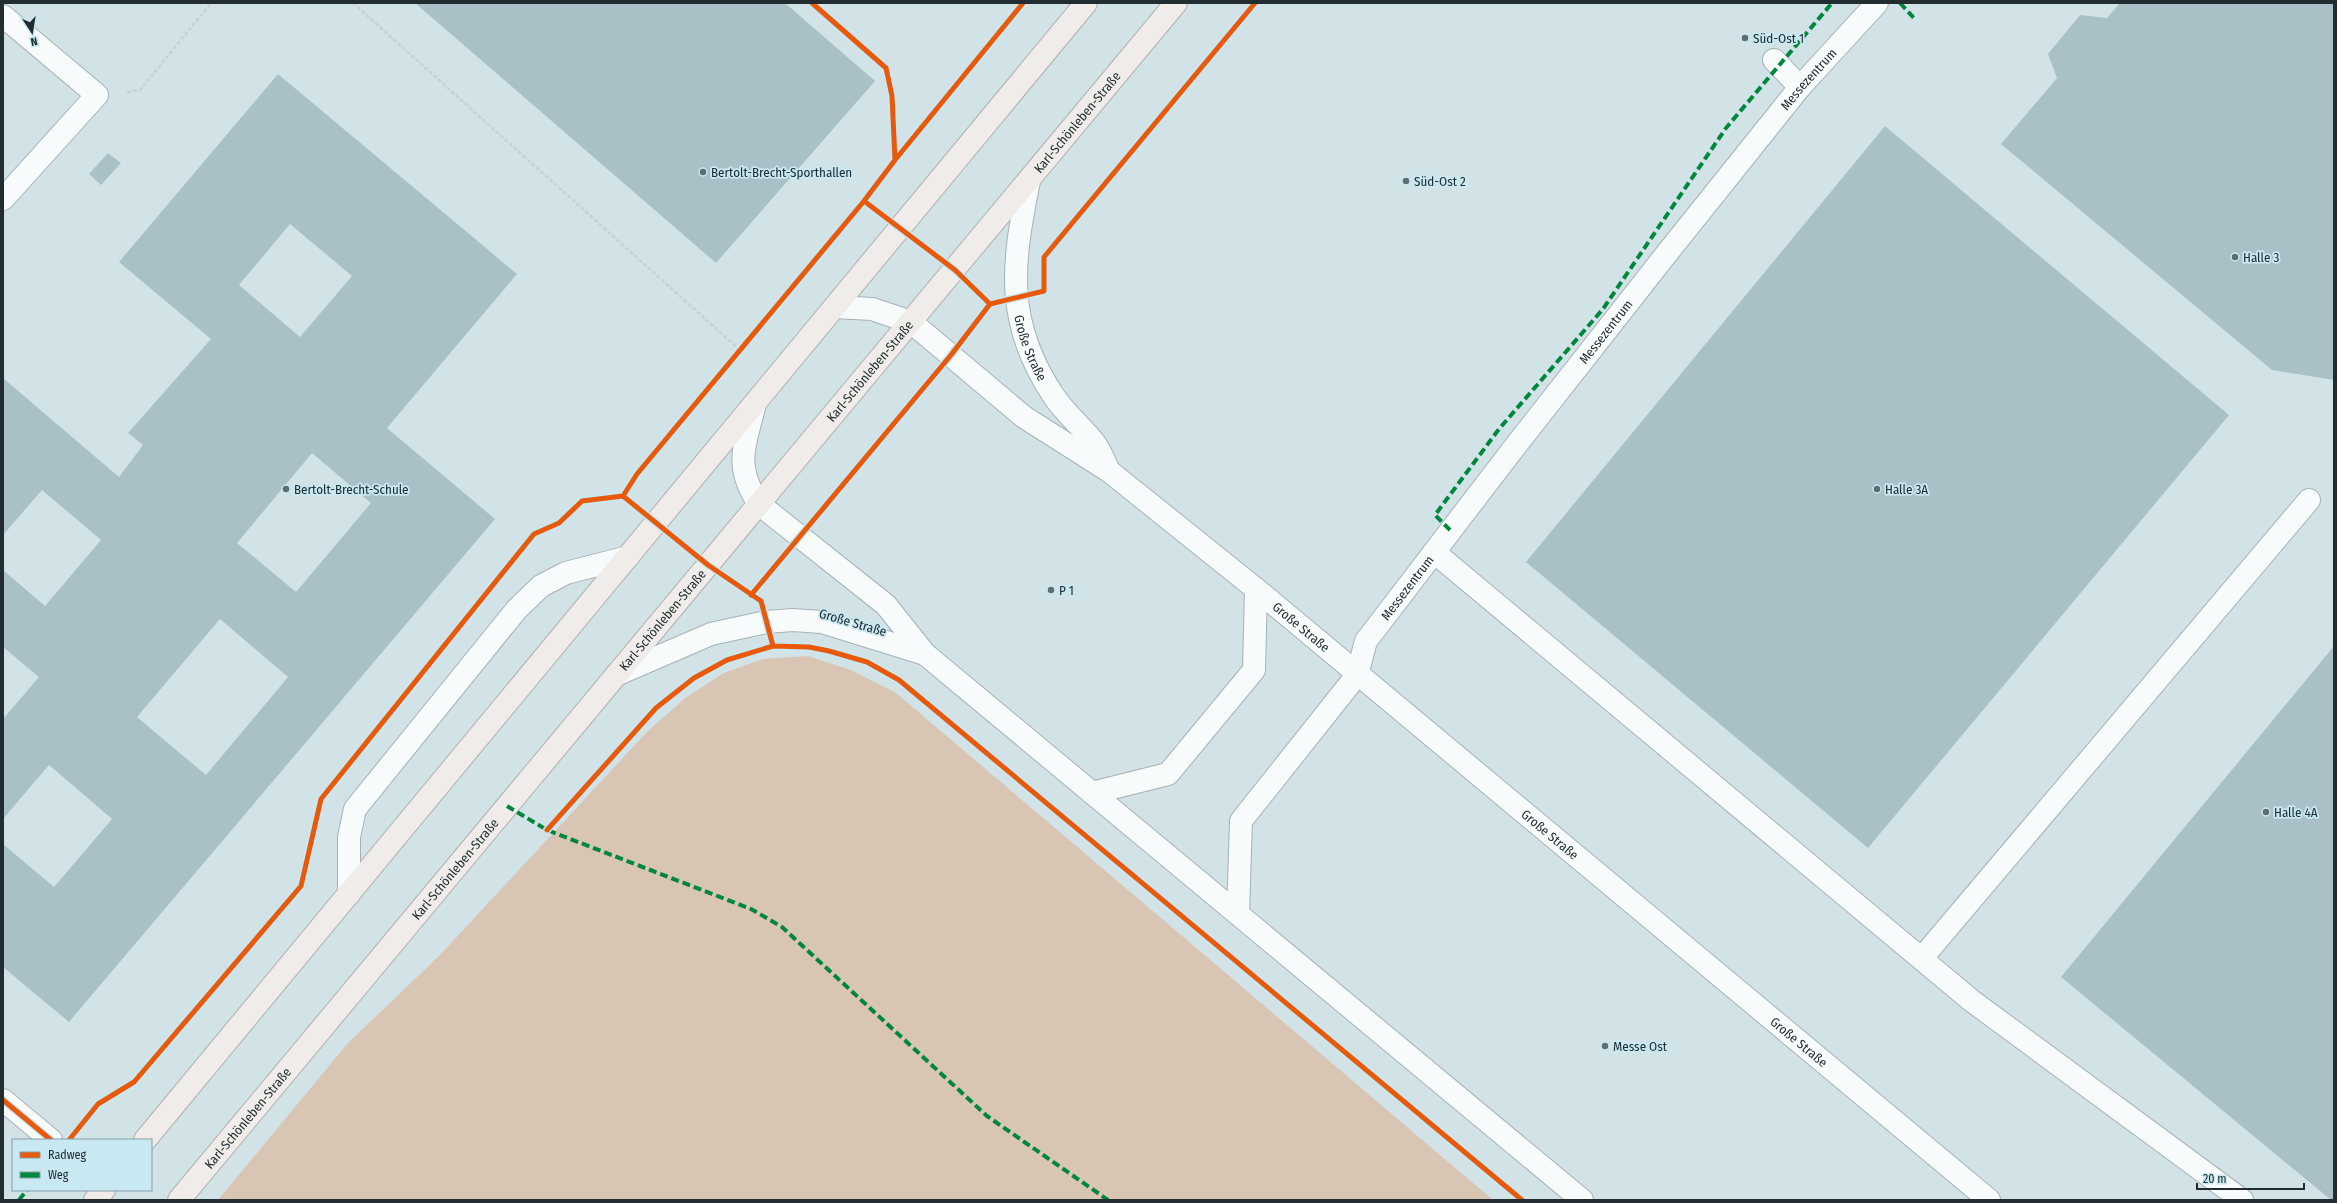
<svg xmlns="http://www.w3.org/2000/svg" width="2337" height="1203" viewBox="0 0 2337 1203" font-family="'Fira Sans Condensed',sans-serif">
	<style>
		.green { fill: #d8c5b3 }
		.building { fill: #a9c0c7; fill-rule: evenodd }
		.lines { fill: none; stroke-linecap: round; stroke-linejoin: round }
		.minor-casing { stroke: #a5b2b6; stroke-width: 24 }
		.major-casing { stroke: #b0b0ac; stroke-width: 24 }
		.path { stroke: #cbd0d1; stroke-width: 2.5; stroke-dasharray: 4 2; stroke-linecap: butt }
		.minor { stroke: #f8fbfc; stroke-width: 22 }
		.major { stroke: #efece9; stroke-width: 22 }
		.quiet { stroke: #00873e; stroke-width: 4; stroke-dasharray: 8 4; stroke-linecap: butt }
		.cycleway-casing { stroke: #c8e9f2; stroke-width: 8 }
		.cycleway { stroke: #e8590c; stroke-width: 5 }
		.poi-dot { fill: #5f6d71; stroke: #c8e9f2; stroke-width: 1.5 }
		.labels { text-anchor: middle; stroke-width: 3.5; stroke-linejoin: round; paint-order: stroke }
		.poi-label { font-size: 13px; fill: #212d31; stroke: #c8e9f2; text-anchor: start }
		.street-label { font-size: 13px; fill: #212d31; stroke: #c8e9f2 }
	</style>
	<rect width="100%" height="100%" fill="#d2e3e8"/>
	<path class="green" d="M808 656 851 670 896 693 1493 1200H218L348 1043 440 955 646 733 685 698 724 673 763 659Z"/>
	<path class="building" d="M415 3H785L875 81 716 263Z
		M2120 3H2334V380L2272 370 2001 144 2057 78 2048 54 2080 15 2107 18Z
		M278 74 517 274 387 428 495 519 69 1022 3 967V844L54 887 112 819 49 765 3 819V719L39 677 3 647V570L45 606 101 540 42 490 3 535V378L119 477 143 445 128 433 211 339 119 262ZM290 224 352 276 300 337 239 285ZM312 453 371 503 296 592 237 543ZM220 619 288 677 206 775 137 717Z
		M1885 126 2229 415 1868 848 1526 562Z
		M108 153 121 163 101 185 89 174Z
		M2334 646V1200H2331L2061 977Z"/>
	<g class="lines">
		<defs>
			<g id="minor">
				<path d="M3 16 97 95 3 199"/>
				<path d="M1774 60 1800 87"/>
				<path id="s1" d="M1029 181C1012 265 1004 323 1055 398 1066 414 1081 426 1093 441 1100 449 1104 461 1109 471"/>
				<path id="s2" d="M835 307 872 309 911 322 1024 417 1109 471 1256 589 1989 1200"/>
				<path d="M755 404C745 445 733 465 759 504L886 605 925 654 1582 1200"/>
				<path d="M1434 552 1972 1001 2242 1200"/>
				<path d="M616 675 711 634 766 622 793 620 822 622 925 654"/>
				<path d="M1092 793 1168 774 1254 670 1256 589"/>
				<path d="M349 894V837L355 809 517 609 541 586 566 573 628 557"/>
				<path id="s3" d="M1238 913 1241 821 1357 675 1366 641 1517 444 1668 252 1800 87 1877 3"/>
				<path d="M1922 958 2309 500"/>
				<path d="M3 1100 51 1140"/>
			</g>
			<g id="major">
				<path d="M145 1140 1086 3"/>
				<path d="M95 1200 104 1190"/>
				<path id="s4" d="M179 1200 1176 3"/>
			</g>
		</defs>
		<use href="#minor" class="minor-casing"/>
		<use href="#major" class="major-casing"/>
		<path class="path" d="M353 3 740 350
			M127 92 140 90 211 3"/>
		<use href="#minor" class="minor"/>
		<use href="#major" class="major"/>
		<path class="quiet" d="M1900 3 1914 18
			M1450 530 1435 515 1499 429 1603 309 1726 128 1832 3
			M507 806 547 830 751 909 782 927 987 1116 1108 1200
			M19 1200 27 1190"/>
		<defs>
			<path id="cycleway" d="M812 3 886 68 892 96 895 160
				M864 201 955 270 990 304 1044 291V257L1255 3
				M623 496 637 474 864 201 895 160 1023 3
				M751 595 951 355 990 304
				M547 830 656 708 694 678 727 660 773 646 809 647 829 651 867 662 899 680 1522 1200
				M3 1100 51 1140
				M69 1140 98 1104 134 1082 301 886 321 799 534 534 559 523 582 501 623 496 708 565 761 601 773 646"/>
		</defs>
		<use href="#cycleway" class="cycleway-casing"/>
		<use href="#cycleway" class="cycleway"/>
	</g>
	<g class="poi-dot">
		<circle cx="1745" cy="38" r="4"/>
		<circle cx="703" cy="172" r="4"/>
		<circle cx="1406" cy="181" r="4"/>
		<circle cx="2235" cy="257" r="4"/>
		<circle cx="286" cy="489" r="4"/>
		<circle cx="1877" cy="489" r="4"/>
		<circle cx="1051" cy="590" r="4"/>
		<circle cx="2266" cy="812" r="4"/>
		<circle cx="1605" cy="1046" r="4"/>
	</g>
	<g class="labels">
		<g class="poi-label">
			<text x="1753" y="43">Süd-Ost 1</text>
			<text x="711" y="177">Bertolt-Brecht-Sporthallen</text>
			<text x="1414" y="186">Süd-Ost 2</text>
			<text x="2243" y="262">Halle 3</text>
			<text x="294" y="494">Bertolt-Brecht-Schule</text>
			<text x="1885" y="494">Halle 3A</text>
			<text x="1059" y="595">P 1</text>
			<text x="2274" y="817">Halle 4A</text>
			<text x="1613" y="1051">Messe Ost</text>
		</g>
		<g class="street-label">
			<text dy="5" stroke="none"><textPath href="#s3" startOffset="1029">Messezentrum</textPath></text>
			<text dy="5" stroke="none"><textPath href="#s4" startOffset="1403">Karl-Schönleben-Straße</textPath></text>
			<text dy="5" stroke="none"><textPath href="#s3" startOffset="705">Messezentrum</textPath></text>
			<text dy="5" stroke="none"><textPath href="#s1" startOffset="170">Große Straße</textPath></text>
			<text dy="5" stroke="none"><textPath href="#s4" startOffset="1079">Karl-Schönleben-Straße</textPath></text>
			<text dy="5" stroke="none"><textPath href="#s3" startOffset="381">Messezentrum</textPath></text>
			<text dy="5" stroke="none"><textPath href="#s4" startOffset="755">Karl-Schönleben-Straße</textPath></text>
			<text transform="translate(853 622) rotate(16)" y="5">Große Straße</text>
			<text dy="5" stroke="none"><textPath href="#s2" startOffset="574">Große Straße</textPath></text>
			<text dy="5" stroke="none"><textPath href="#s2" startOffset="898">Große Straße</textPath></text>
			<text dy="5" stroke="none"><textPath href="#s4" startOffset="431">Karl-Schönleben-Straße</textPath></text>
			<text dy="5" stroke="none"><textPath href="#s2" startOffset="1222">Große Straße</textPath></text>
			<text dy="5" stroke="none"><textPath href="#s4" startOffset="107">Karl-Schönleben-Straße</textPath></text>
		</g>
	</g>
	<rect width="2337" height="1203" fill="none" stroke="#212d31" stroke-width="8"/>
	<rect x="12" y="1139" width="140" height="52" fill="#c8e9f2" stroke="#859ea5"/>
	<rect x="20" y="1152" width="20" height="6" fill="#e8590c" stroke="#859ea5"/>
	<text x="48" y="1159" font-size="12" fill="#212d31">Radweg</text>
	<rect x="20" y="1172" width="20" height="6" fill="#00873e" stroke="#859ea5"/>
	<text x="48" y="1179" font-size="12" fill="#212d31">Weg</text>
	<g transform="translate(32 32) rotate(168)" stroke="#c8e9f2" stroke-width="3" paint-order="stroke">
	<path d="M0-3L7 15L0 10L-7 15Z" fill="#212d31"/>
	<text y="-6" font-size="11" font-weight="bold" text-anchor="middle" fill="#212d31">N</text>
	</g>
	<path d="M2197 1183v6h107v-6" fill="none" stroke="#212d31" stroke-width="2"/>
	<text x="2203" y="1183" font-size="12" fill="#212d31" stroke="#c8e9f2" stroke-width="3" paint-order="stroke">20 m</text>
</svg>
